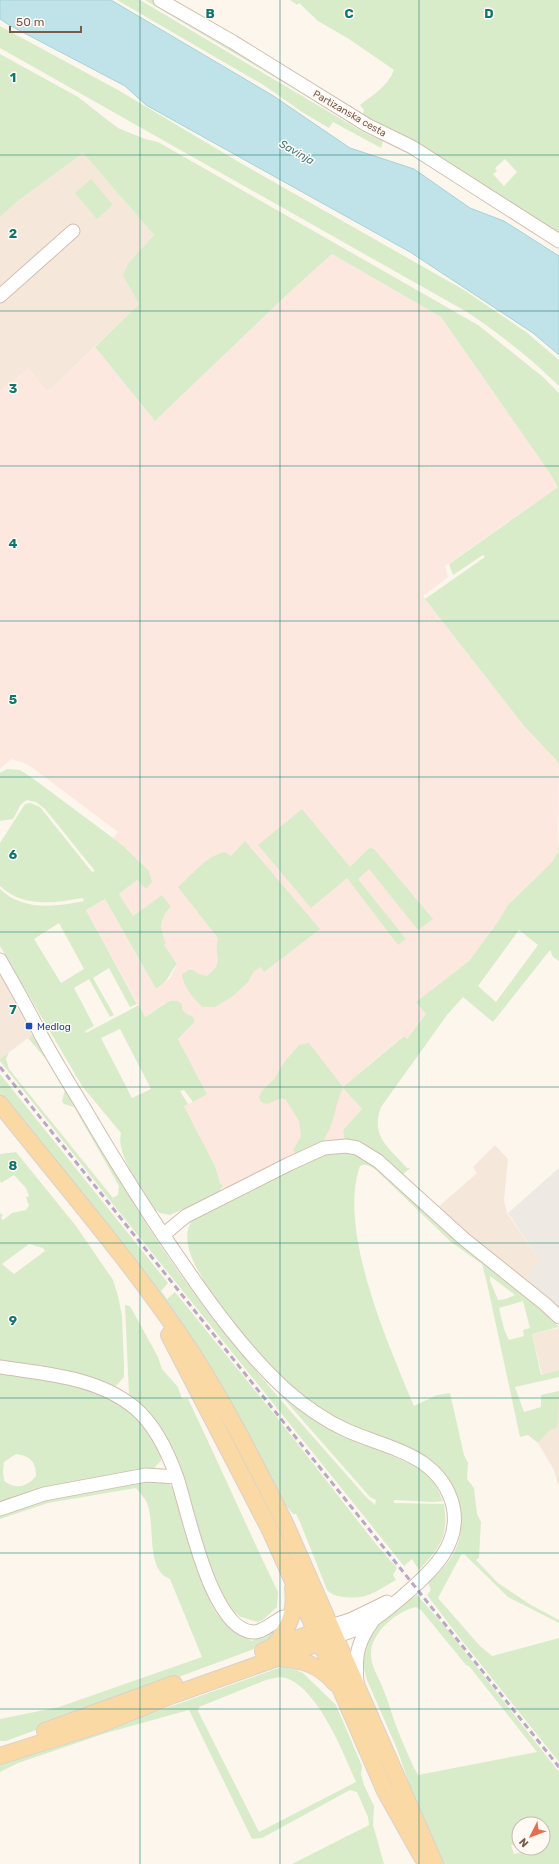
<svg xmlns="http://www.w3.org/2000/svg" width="559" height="1864" viewBox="0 0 559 1864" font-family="Rubik,sans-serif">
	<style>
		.residential { fill: #f5e8da }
		.commercial { fill: #fde8e0 }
		.industrial { fill: #efe9e4 }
		.green { fill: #d8ecc9; fill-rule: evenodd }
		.water { fill: #bfe3e8; stroke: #a5d3da }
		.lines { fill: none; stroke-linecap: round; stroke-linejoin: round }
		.minor-casing { stroke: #d1beb0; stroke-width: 15 }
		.major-casing { stroke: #dad1cd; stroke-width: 18 }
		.minor { stroke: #fff; stroke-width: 13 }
		.major { stroke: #fbd9a5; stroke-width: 16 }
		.rail { stroke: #b9a8c9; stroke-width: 3; stroke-dasharray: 6 4; stroke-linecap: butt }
		.grid { fill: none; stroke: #0f766e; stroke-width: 1; stroke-opacity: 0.55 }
		.transit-dot { fill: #1a4fb4; stroke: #fffaf3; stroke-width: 1.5 }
		.labels { text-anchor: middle; stroke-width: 3; stroke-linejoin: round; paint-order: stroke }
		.street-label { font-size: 10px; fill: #7a5c4d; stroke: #fffaf3 }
		.transit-label { font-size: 10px; fill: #164399; stroke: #fffaf3; text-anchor: start }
		.water-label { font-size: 11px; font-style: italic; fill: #437c86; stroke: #fffaf3 }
		.grid-label { font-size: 13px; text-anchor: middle; font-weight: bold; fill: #0f766e; stroke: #fffaf3; stroke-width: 3; stroke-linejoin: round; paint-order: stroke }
	</style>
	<rect width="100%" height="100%" fill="#fdf6ec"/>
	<path class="residential" d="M83 153 154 235 129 262 139 304 51 389H45L28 369 0 391V217L18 201Z
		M0 971 32 1035 0 1059Z
		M495 1145 508 1159 504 1200 507 1213 540 1260 526 1283 437 1208 477 1173 473 1167Z
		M559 1328V1370L542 1375 532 1334Z
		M558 1395H559V1488L554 1470 538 1443 558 1421Z"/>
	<path class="commercial" d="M332 254 441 317 549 472 558 487 445 566 448 577 423 596 524 726 557 761 559 766 558 852 552 862 508 905 497 923 469 961 417 1002 426 1014 411 1035 407 1039 403 1036 343 1087 362 1109 343 1130 345 1143 225 1190 220 1183 215 1166 184 1106 207 1094 178 1039 194 1024 189 1015 184 1012 182 1009 164 1003 145 1017 86 910 105 899 156 989 170 978 177 964 164 945 166 943 161 934 163 917 171 907 154 901 133 916 119 894 137 880 121 844 113 838 118 832 34 769 24 763 11 759 0 769V391L28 369 45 389H51L95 347 155 421 294 288Z"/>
	<path class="industrial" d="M559 1168V1315L526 1283 540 1260 508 1213Z"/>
	<path class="green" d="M117 0H140L363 132 383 141 381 148 333 122 329 128 302 112 265 86Z
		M145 0H152L333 107V112Z
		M290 0H559V235L369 122 363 114 364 110 360 105C373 95 388 86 394 70L349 39 318 21 299 3 297 5ZM505 159 517 172 504 186 493 174 497 171 495 168Z
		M0 26 118 90 244 165 464 290 526 332 559 360V386C530 358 500 334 467 312L0 48Z
		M0 54 78 97 118 128 145 139 158 142 478 325 543 377 559 393V766L557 761 524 726 425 599 485 557 483 555 453 575 449 564 558 487 549 472 441 317 332 254 294 288 155 421 95 347 139 304 123 275 129 262 154 235 83 153 18 201 0 217Z
		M91 179 113 205 97 219 75 193Z
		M7 769 20 770 31 777 121 844 149 871 152 882 146 889 137 880 119 894 133 916 162 895 171 907C160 917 159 930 166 943L164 945 177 964C168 975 170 980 156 989L105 899 86 910 137 1004 130 1007 109 968 93 978 114 1015 110 1017 89 979 74 988 94 1026 85 1031 86 1033 139 1005 145 1017C155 1012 171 993 182 1004 181 1013 187 1013 194 1018V1023L178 1039 207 1094 193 1102 184 1090 180 1091 188 1104 184 1106 215 1166 220 1183 223 1186 219 1192 210 1197 170 1215 160 1213 154 1209C143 1191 115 1153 121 1133L82 1086 0 946V889C22 911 56 907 84 901L83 898C54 903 23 908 0 886V843L25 804 30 803 40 807 92 872 95 871 45 809 36 802 27 800C18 804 18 812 13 819L0 821V773ZM59 923 84 969 61 983 34 939ZM120 1029 151 1089 132 1098 101 1038Z
		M302 809 350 867 367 850 370 848 374 849 433 919 418 930 369 869 358 879 406 939 398 945 347 878 311 908 258 845Z
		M559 840V961L553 957 550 950 493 1022 463 997 447 1015 381 1107C370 1137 389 1147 407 1168H410L402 1175 345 1143 343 1130 362 1109 343 1088C335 1103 333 1134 319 1145 314 1149 304 1152 297 1155L293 1150 301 1136 299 1121 286 1100 282 1098 267 1104 261 1102 259 1097 262 1091 274 1079 285 1061 299 1045 309 1043 343 1087 404 1036 407 1039 426 1014 416 1002 469 961 497 923 508 905 552 862 558 852ZM519 930 538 945 496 1002 478 986Z
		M245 841 320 929 264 972 261 967 254 971 248 982 233 996 215 1007H202C193 997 184 988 182 975L188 970H193L199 974 207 976C226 961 213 957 218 938L178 887C191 876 207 855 225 852L231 856Z
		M32 1035 49 1057C93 1133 134 1211 186 1282 241 1358 305 1427 367 1498L375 1505 376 1500 370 1497 276 1390 277 1389 342 1435 416 1466C431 1475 436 1485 443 1501L433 1502 394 1500V1503L444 1504C449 1537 440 1547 419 1570L412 1559 404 1566 112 1203 0 1061V1059L9 1052 6 1059 9 1069 113 1198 118 1195 119 1186 74 1107 64 1104 62 1101 65 1090 45 1058 28 1038Z
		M0 1074 168 1283 161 1291 167 1299 175 1292 283 1425 375 1543 397 1568 393 1575 396 1580C376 1591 368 1600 344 1597 337 1596 332 1595 327 1590L300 1522 296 1514H293L282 1501 235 1413 42 1148 0 1095Z
		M339 1150 361 1154 537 1305 559 1327 532 1334 541 1375 559 1370V1377L515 1387 524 1412 541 1407V1395L559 1391 558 1421 556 1428 550 1430 538 1443 528 1435 520 1437 487 1283 482 1264 451 1242 376 1170C370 1166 367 1163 360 1166 337 1230 389 1346 414 1406L437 1395 450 1393 464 1455 468 1463 467 1479 474 1488 477 1514 481 1522 479 1558 476 1560 498 1583 531 1605 559 1620V1623L508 1597 464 1554 461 1555 438 1598 479 1645 492 1656 559 1638V1762L459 1637 427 1595 431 1590 428 1583C450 1563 463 1547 461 1515 461 1507 458 1500 455 1492 441 1454 409 1448 375 1435 353 1427 332 1416 313 1403 273 1374 228 1322 203 1279 193 1262 180 1239 192 1220L314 1158ZM490 1276 515 1295 506 1299 498 1300 490 1281ZM523 1301 530 1328 523 1330 524 1336 509 1340 504 1329 499 1308Z
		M16 1152 76 1226 113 1280 118 1296 122 1316 124 1366V1377L116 1386 0 1362V1213L3 1215 1 1218 3 1220 12 1213 26 1210 29 1206 26 1197 29 1196 26 1188 14 1175 1 1183 0 1180V1154ZM29 1244 43 1248 45 1251 14 1274 2 1264Z
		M125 1305 130 1306 158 1357 162 1369 178 1387 182 1399H188C219 1463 247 1528 278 1592L277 1607 264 1619 258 1622 241 1617 234 1612 225 1601 206 1555 188 1496 129 1395Z
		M0 1372 62 1381 111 1397 143 1421 161 1451V1461L154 1468 0 1504ZM16 1454C30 1456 36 1461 36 1476 27 1487 16 1490 4 1481L3 1471 4 1462Z
		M147 1479 167 1482 176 1491 211 1604C220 1622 235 1633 252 1641L281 1623C271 1639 264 1645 246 1652L6 1741H0V1719L59 1707 202 1657 170 1579C145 1570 156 1525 147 1503 144 1497 140 1493 136 1488L48 1503 0 1519V1514L31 1503Z
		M417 1595 447 1629 559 1772V1864H442L424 1817 416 1803 397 1749 367 1680 361 1658 373 1626 411 1596 413 1598ZM416 1607 421 1610 466 1665 469 1666 537 1752 418 1775 414 1768C407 1752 400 1737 394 1720 390 1709 387 1697 382 1686 378 1676 371 1666 371 1655 370 1633 397 1611 416 1607ZM519 1824H543V1848H521L522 1852 514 1854 511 1845 519 1844Z
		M281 1667 294 1669 303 1673 336 1705 362 1766 361 1774 364 1785 374 1806 373 1825 384 1864H292L369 1825 368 1817 357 1792 350 1790 262 1838 252 1839 189 1710 106 1733 18 1763 0 1772V1762L126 1718 161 1710ZM279 1677C314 1678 344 1754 356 1782L259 1832 198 1711 199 1707 266 1680Z"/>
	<path class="water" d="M0 0H111L272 95 350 148 414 169 470 208 504 221 559 256V355L533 333 410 252 146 105 125 86 9 25 0 19Z"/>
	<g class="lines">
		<defs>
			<path id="minor" d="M160 0 233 42 367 125 412 147 559 241
				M0 296 73 231
				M0 960C15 986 29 1011 42 1037 55 1061 70 1085 84 1108 115 1161 148 1214 183 1264 213 1308 246 1353 285 1389 303 1405 324 1420 346 1430 388 1449 440 1454 453 1506 461 1543 434 1569 409 1591 395 1603 381 1616 365 1625 356 1630 345 1633 335 1637
				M163 1235 186 1216 289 1164 324 1148 346 1146 357 1148 378 1161 464 1239 545 1304 559 1317
				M0 1367C46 1374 98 1377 135 1408 156 1426 168 1452 177 1478 188 1510 211 1632 254 1632 263 1632 275 1621 283 1617
				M0 1509 44 1494 146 1475 177 1477
				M331 1626 350 1620 387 1602
				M357 1682C355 1656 357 1643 372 1622"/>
			<path id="major" d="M0 1104C61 1181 127 1257 182 1338 222 1397 253 1460 285 1523L435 1864
				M169 1335 270 1530 316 1632 385 1791 422 1857
				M272 1648C289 1628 296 1614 293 1588
				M263 1651 326 1628
				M280 1658C303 1660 320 1665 335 1683
				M45 1731 174 1684
				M0 1756 101 1724 173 1695 330 1639"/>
		</defs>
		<use href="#minor" class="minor-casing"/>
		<use href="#major" class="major-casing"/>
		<use href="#minor" class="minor"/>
		<use href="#major" class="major"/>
		<path class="rail" d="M0 1067 559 1767"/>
	</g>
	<path class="grid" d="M140 0V1864M280 0V1864M419 0V1864M0 155H559M0 311H559M0 466H559M0 621H559M0 777H559M0 932H559M0 1087H559M0 1243H559M0 1398H559M0 1553H559M0 1709H559"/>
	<rect class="transit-dot" x="25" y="1022" width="8" height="8" rx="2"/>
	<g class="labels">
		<g class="street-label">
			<text transform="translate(350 113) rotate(30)" y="4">Partizanska cesta</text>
		</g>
		<g class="transit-label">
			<text x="37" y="1030">Medlog</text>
		</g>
		<g class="water-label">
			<text transform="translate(297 152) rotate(30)" y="4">Savinja</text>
		</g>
	</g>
	<g class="grid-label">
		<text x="210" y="18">B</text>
		<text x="349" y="18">C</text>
		<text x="489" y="18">D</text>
		<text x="13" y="82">1</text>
		<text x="13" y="238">2</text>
		<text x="13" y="393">3</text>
		<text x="13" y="548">4</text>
		<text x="13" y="704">5</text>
		<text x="13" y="859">6</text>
		<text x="13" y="1014">7</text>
		<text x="13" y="1170">8</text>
		<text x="13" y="1325">9</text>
	</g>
	<g transform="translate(531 1836) rotate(228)"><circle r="19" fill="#fffaf3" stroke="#cabbb1"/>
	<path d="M0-3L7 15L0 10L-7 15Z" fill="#e76f51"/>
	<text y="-6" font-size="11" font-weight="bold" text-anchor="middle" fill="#7a5c4d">N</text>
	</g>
	<path d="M10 26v6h71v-6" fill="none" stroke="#7a5c4d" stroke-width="2"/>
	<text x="16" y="26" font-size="12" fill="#7a5c4d" stroke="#fffaf3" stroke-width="3" paint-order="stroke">50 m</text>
</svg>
